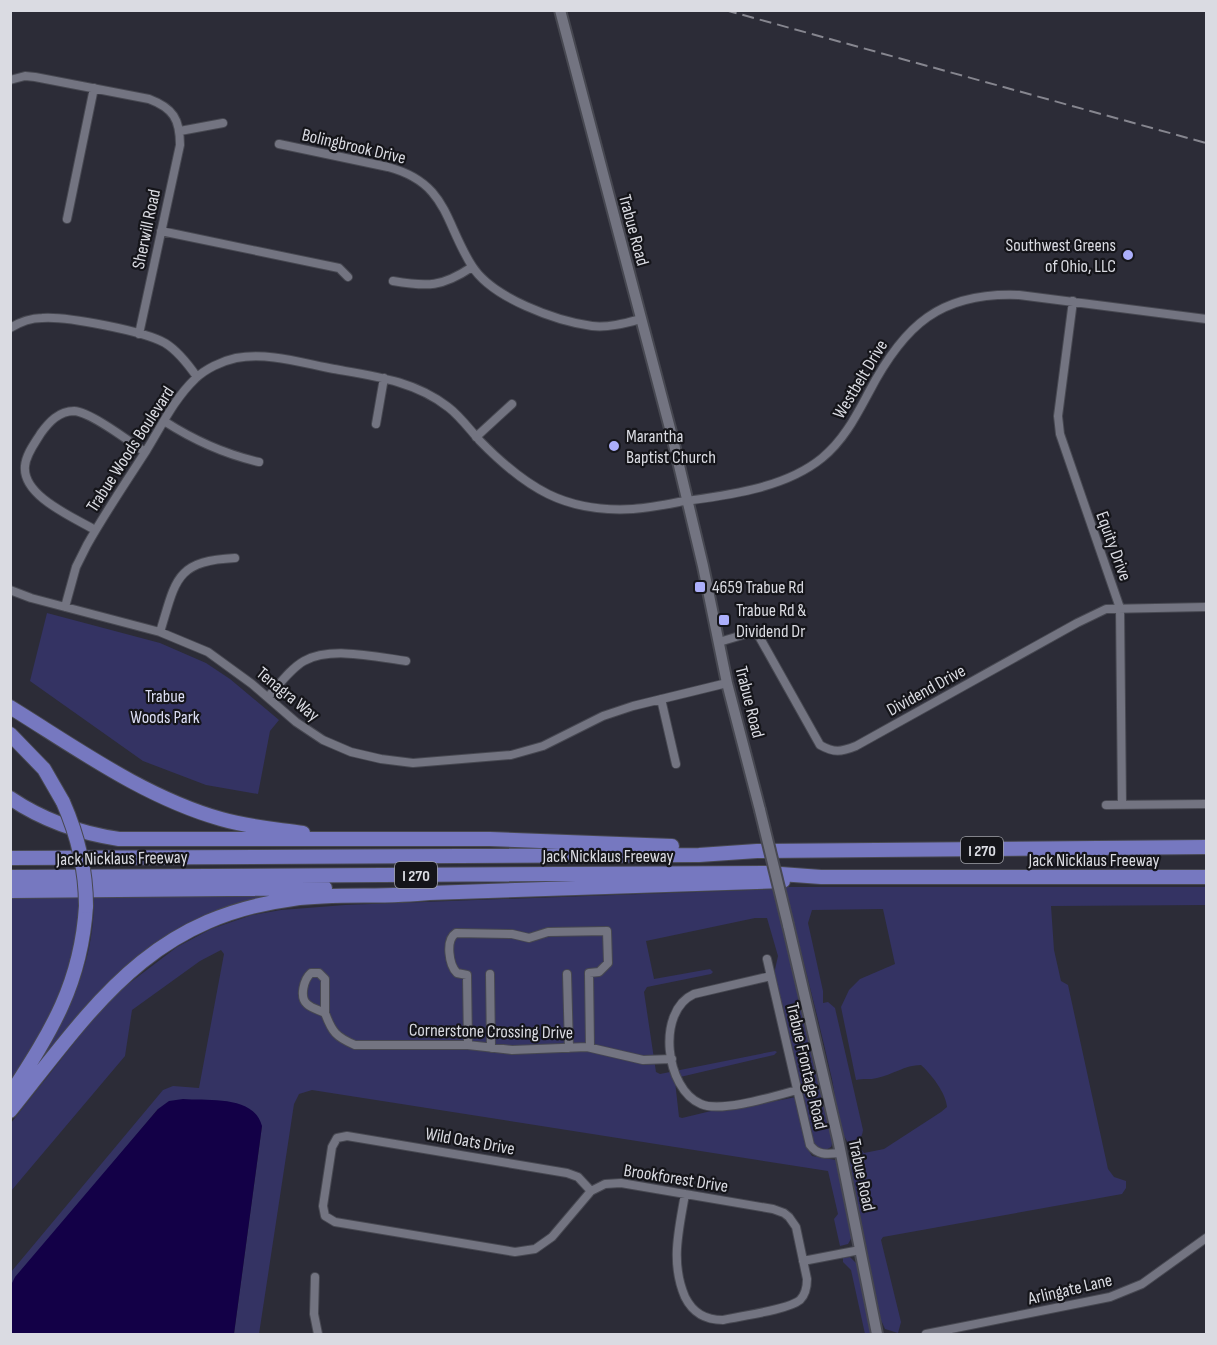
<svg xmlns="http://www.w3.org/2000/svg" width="1217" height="1345" viewBox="0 0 1217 1345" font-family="'Sofia Sans Condensed',sans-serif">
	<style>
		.green { fill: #343363 }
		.water { fill: #130047 }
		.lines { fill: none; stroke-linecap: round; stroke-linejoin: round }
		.street-casing { stroke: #474851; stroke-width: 10 }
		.secondary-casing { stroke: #474851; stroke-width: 14 }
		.highway-casing { stroke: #474851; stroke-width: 16 }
		.street { stroke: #737481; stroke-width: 8 }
		.secondary { stroke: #737481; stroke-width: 10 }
		.highway { stroke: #7678c0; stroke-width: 14 }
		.rail { stroke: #86868f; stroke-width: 2; stroke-dasharray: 12 6; stroke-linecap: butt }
		.secondary-bridge-casing { stroke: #474851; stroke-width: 14; stroke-linecap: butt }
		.highway-bridge-casing { stroke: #474851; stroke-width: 16; stroke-linecap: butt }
		.secondary-bridge { stroke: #737481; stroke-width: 10 }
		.highway-bridge { stroke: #7678c0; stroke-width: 14 }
		.poi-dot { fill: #acaffb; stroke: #15151a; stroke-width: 2 }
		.labels { text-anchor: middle; stroke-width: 4.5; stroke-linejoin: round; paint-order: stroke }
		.shield { fill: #15151a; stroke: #9fa0a6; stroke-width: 1.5 }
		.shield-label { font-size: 16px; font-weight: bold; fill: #dadbe2 }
		.street-label { font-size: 18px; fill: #dadbe2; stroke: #15151a }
		.poi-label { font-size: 18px; fill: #dadbe2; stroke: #15151a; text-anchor: start }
		.park-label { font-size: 18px; fill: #dcdef4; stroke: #15151a }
	</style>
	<rect width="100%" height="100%" fill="#2c2c37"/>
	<path class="green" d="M47 613 160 643 206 663 230 679 279 720 270 731 258 794 206 785 143 761 30 681Z
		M785 887H1206V905L1051 906 1054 950 1061 981 1068 985 1108 1169 1114 1177 1126 1181V1188L1122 1194 883 1237 881 1240 901 1322 898 1333 885 1329 881 1320 850 1165 851 1157 861 1149 864 1153 884 1149 941 1112 947 1107C946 1093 931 1074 921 1065 905 1065 892 1075 877 1078 870 1080 863 1078 856 1080L841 1007 849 990 860 979 895 964 883 909 812 910 808 923 823 991V1003L828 1002 835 1008 863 1130C862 1138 858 1144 850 1145 837 1131 836 1094 831 1075 817 1012 800 950 785 887Z
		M775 889 833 1141 831 1147 824 1151 818 1150 814 1145 774 974 778 956 767 918H755L646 941 654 979 710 969 713 972 711 974 647 987 644 992 656 1072 660 1074 775 1051 777 1052 774 1055 676 1078 675 1081 679 1117 682 1118 740 1104 746 1107 796 1097 809 1151 812 1156 836 1160 838 1165 852 1237 848 1244 840 1246 834 1219 838 1214 828 1171 312 1090 299 1094 294 1104 259 1334H234L262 1126 158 1109 11 1285V1272L163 1090 173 1086 199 1088 224 954 221 950 200 961 132 1010 125 1056 11 1191V1123L96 1015 123 988 177 947 211 929 252 915 281 910 345 905Z
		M281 894 282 898 174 935 44 1058 42 1056C73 1001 94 962 94 897Z
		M11 896H71V898H80V928L65 984 41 1033 11 1084Z
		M850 1257 857 1264 872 1334H865L851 1270 843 1262V1258Z"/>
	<path class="water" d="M183 1099C209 1101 254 1095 262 1126L234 1334H11V1285L15 1277 158 1109 169 1101Z"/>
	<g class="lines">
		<defs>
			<path id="street" d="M10 80 25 76 35 77 149 99C173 108 180 119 180 145L139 334
				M180 131 223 123
				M279 144 388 167C448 183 444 222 472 266 492 298 556 321 592 326 608 328 626 323 641 319
				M67 219 94 88
				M161 231 339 268 348 277
				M393 281C428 287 442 287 472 267
				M1073 301 1058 416 1060 434 1120 608 1122 805
				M10 328C20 322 30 318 42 318 66 316 144 331 165 343 178 351 188 364 197 377
				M164 421C195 441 224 454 259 462
				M376 424 384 378
				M476 437 512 404
				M95 530C73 517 22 496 25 466 26 454 35 443 41 433 49 422 59 411 74 411 91 412 130 442 145 452
				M10 590 31 598 160 632 208 652 252 684 296 722 323 740 351 752 381 759 413 763 511 755 543 746 603 716 633 706 727 683
				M65 607 76 567 87 545C105 513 126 482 146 451 161 427 174 399 195 379 205 369 222 361 236 358 268 352 302 363 334 369 374 376 415 381 448 407 460 416 470 430 480 441 526 488 565 513 633 509 649 508 664 505 679 502 727 495 784 489 822 458 844 440 856 416 869 392 904 325 940 292 1019 295L1206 319
				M160 632C176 580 175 561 235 558
				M719 642 756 631 820 745C834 753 841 752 856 746L1077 623 1106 609 1206 607
				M268 697C279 685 290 669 304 661 331 646 376 657 406 661
				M661 699 676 764
				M1106 805 1206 804
				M767 959 810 1145C818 1156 828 1154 840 1153
				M490 974 491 1048
				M567 974 569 1048
				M771 976 694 994C656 1011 665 1089 701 1104 721 1113 775 1096 797 1090
				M325 1013V979L319 973H311C304 979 299 997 307 1004 311 1008 319 1010 325 1013 332 1032 336 1037 355 1045H468L512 1050 587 1047 643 1060 672 1059
				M468 1045 467 975 457 973C449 965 445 940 456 933L512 934 529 938 548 932 607 931 608 963 599 972 589 973 590 1047
				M591 1191 578 1177 567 1173 347 1136 337 1138 332 1147 323 1206 325 1216 335 1222 515 1252 535 1249 552 1237 591 1191 605 1184 621 1183 773 1209 784 1213 789 1217 796 1227 807 1279C807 1286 806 1294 800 1300 788 1310 740 1316 723 1320 705 1320 693 1313 685 1297 670 1262 679 1230 685 1194
				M803 1261 860 1250
				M315 1277 314 1314 318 1334
				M926 1334 1110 1297 1142 1284 1206 1238"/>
			<path id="secondary" d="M560 10 672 436 703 566 727 683 760 810
				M788 925 838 1139 877 1334"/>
			<path id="highway" d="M10 707C78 749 144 797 221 819 248 827 276 829 303 833
				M10 734 44 769 63 802
				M10 798C44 821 79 833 119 839H490L672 846
				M10 858 699 855 757 851 1206 847
				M10 877 767 873 821 877H1206
				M10 891 325 888
				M10 1095C51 1031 81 985 86 906
				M10 1111C94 1006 149 918 293 899 338 893 384 898 429 893L783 881"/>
		</defs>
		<use href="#street" class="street-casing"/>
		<use href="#secondary" class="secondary-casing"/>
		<use href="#highway" class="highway-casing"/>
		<use href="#street" class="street"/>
		<use href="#secondary" class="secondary"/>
		<use href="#highway" class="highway"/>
		<path class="rail" d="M725 10 1206 143"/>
		<defs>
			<path id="secondary-bridge" d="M760 810 788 925"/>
			<path id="highway-bridge" d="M63 802C78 836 86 869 86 906"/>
		</defs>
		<use href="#secondary-bridge" class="secondary-bridge-casing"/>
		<use href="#highway-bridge" class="highway-bridge-casing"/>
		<use href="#secondary-bridge" class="secondary-bridge"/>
		<use href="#highway-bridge" class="highway-bridge"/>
	</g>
	<g class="poi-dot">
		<circle cx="1128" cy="255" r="6"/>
		<circle cx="614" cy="446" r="6"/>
		<rect x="694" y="581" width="12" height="12" rx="3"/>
		<rect x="718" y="614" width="12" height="12" rx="3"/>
	</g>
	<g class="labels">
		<g class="shield">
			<rect x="961" y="837" width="42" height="26" rx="4.5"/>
			<rect x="395" y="862" width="42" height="26" rx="4.5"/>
		</g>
		<g class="shield-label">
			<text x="982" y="856">I 270</text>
			<text x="416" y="881">I 270</text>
		</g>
		<g class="street-label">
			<text transform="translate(354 146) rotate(13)" y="6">Bolingbrook Drive</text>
			<text transform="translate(146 229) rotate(-78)" y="6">Sherwill Road</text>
			<text transform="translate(634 230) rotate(75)" y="6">Trabue Road</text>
			<text transform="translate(860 379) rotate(-59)" y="6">Westbelt Drive</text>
			<text transform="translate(130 449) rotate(-57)" y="6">Trabue Woods Boulevard</text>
			<text transform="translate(1114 546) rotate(70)" y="6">Equity Drive</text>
			<text transform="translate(926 690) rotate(-29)" y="6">Dividend Drive</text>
			<text transform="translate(288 694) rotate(39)" y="6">Tenagra Way</text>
			<text transform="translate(750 702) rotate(76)" y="6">Trabue Road</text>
			<text x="608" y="862">Jack Nicklaus Freeway</text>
			<text transform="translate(122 858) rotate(-1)" y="6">Jack Nicklaus Freeway</text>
			<text x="1094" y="866">Jack Nicklaus Freeway</text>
			<text transform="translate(491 1031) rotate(1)" y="6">Cornerstone Crossing Drive</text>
			<text transform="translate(807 1066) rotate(77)" y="6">Trabue Frontage Road</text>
			<text transform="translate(470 1141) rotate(10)" y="6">Wild Oats Drive</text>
			<text transform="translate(862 1175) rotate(78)" y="6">Trabue Road</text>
			<text transform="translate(676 1178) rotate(9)" y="6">Brookforest Drive</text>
			<text transform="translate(1070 1289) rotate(-13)" y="6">Arlingate Lane</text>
		</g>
		<g class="poi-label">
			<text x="1116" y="251" text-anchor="end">Southwest Greens<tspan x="1116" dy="21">of Ohio, LLC</tspan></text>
			<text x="626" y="442">Marantha<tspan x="626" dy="21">Baptist Church</tspan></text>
			<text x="712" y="593">4659 Trabue Rd</text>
			<text x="736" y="616">Trabue Rd &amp;<tspan x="736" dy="21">Dividend Dr</tspan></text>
		</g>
		<g class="park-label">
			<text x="165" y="702">Trabue<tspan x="165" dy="21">Woods Park</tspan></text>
		</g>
	</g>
	<rect width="1217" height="1345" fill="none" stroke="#dadbe2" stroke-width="24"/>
</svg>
